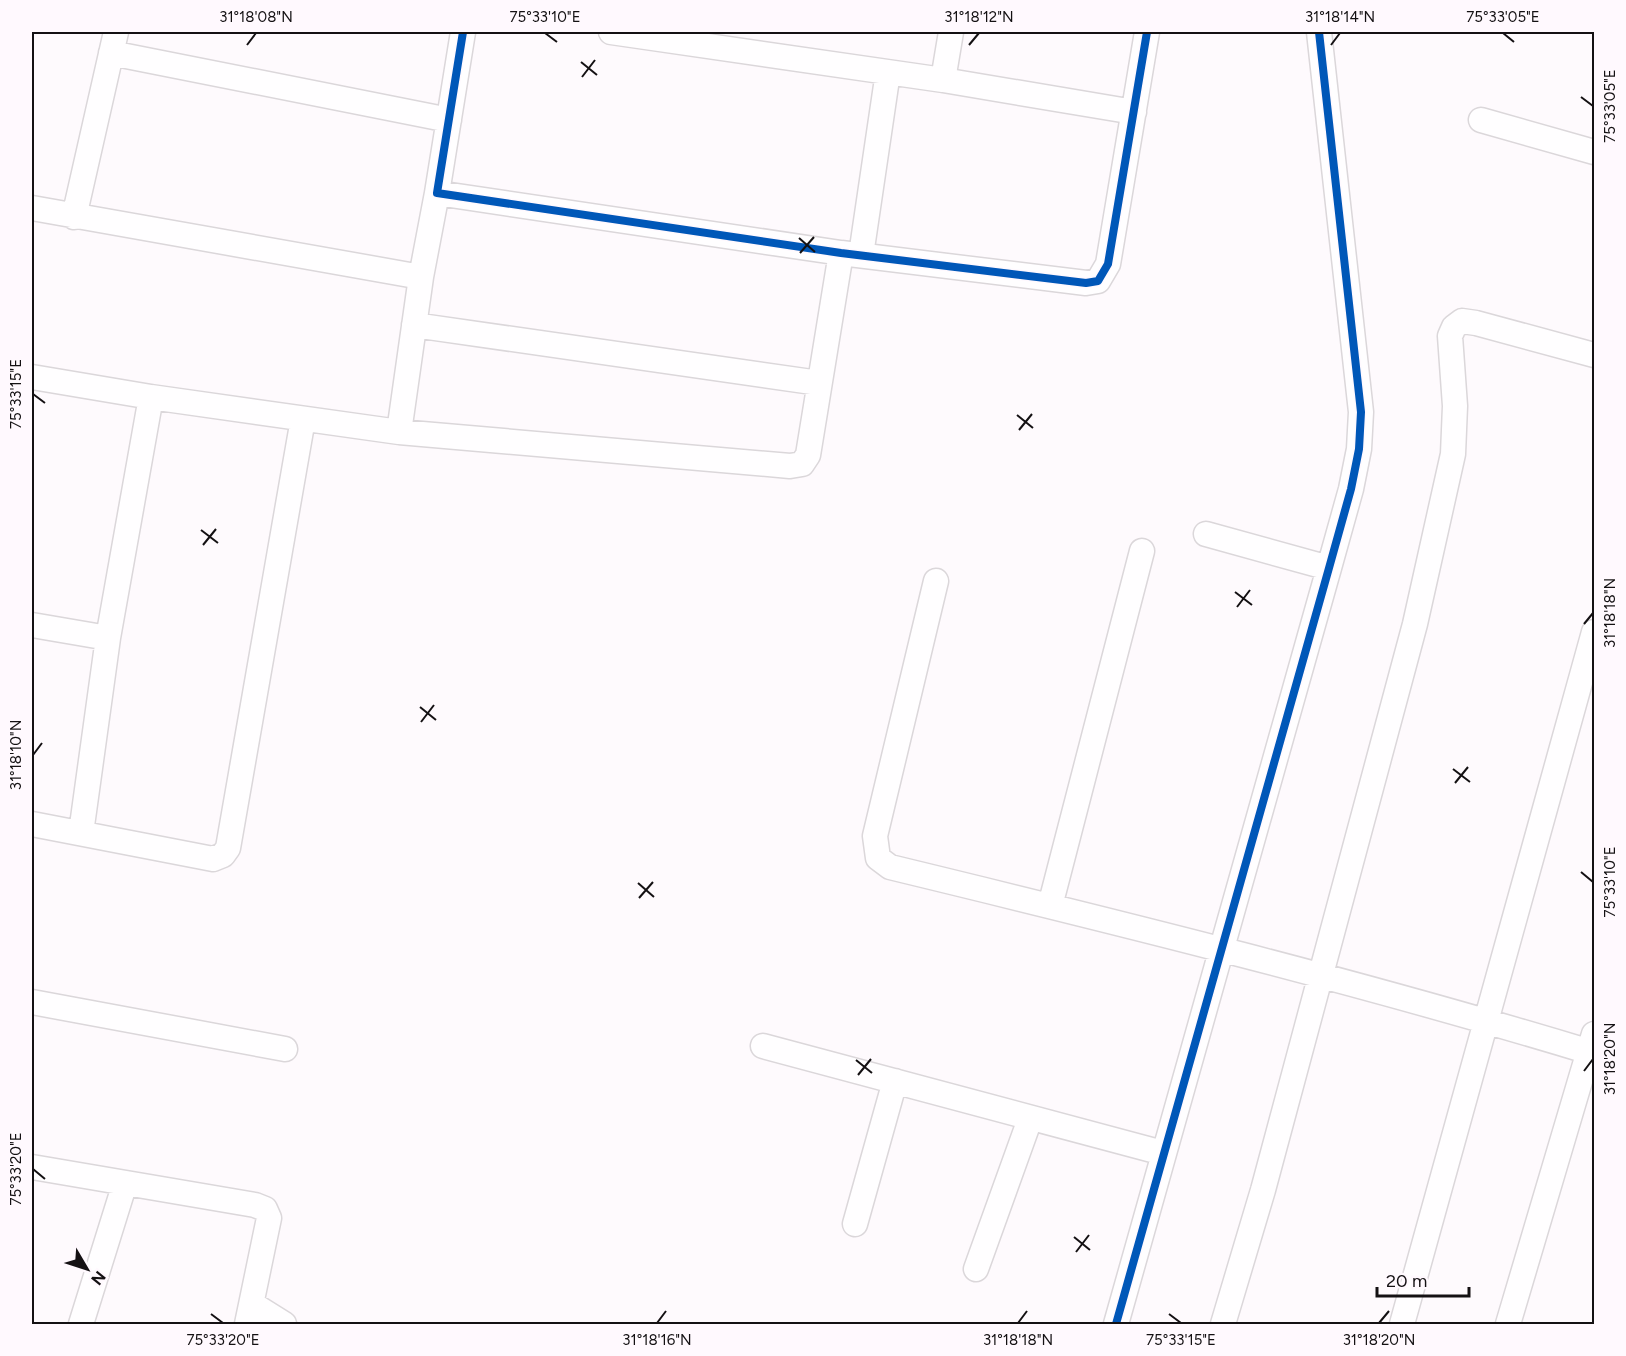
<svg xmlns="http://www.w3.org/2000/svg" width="1626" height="1356" viewBox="0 0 1626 1356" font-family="Figtree,sans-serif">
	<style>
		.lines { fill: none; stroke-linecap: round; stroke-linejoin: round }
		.street-casing { stroke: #dbd7da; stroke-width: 27 }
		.street { stroke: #fffeff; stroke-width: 24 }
		.cycleway-casing { stroke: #fff9fe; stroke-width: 11 }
		.cycleway { stroke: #0057b8; stroke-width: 8 }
		.ticks { fill: none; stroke: #141113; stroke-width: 2 }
		.neatline { fill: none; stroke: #141113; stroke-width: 2 }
		.ticks-label { font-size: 15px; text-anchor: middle; fill: #141113 }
	</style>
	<rect width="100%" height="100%" fill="#fefafd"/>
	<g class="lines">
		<defs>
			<path id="street" d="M463 32 437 193 841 253 1086 283 1098 281 1108 264 1147 32
				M611 32 943 80 1134 112
				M111 53 449 120
				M943 80 951 32
				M1481 120 1594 152
				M32 208 421 277
				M74 217 116 32
				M861 255 888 72
				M414 325 819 383
				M32 377 151 397 399 432 790 466 802 464 808 455 841 253
				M399 432 421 277 437 193
				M1206 534 1329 568
				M936 581 875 836 878 858 890 867C1125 924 1359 982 1590 1052
				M32 625 108 638
				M32 824 213 859 223 855 228 848 303 419
				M81 833 108 638 151 397
				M1050 906 1142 551
				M32 1002 285 1049
				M763 1046 1163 1153
				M32 1167 255 1205 265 1209 269 1218 247 1324
				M855 1224 895 1081
				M976 1269 1030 1119
				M252 1304 284 1324
				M81 1324 125 1183
				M1116 1324 1329 568 1351 489 1359 449 1361 412 1319 32
				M1223 1324 1263 1190 1415 624 1453 454 1455 406 1450 336 1454 327 1462 321 1476 323 1594 355
				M1402 1324 1594 632
				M1508 1324 1594 1034"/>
		</defs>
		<use href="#street" class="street-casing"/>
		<use href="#street" class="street"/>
		<defs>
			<path id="cycleway" d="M463 32 437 193 841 253 1086 283 1098 281 1108 264 1147 32
				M1116 1324 1329 568 1351 489 1359 449 1361 412 1319 32"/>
		</defs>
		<use href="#cycleway" class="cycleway-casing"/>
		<use href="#cycleway" class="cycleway"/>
	</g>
	<path class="ticks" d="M545 33 557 42M1503 33 1514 42M247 45 256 33M969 45 979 33M1331 45 1340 33M581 62 597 75M582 77 595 60M1581 97 1593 106M799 238 815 252M800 253 814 237M33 394 45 403M1017 415 1033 428M1019 430 1032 414M201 530 218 543M203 545 216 529M1235 592 1252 605M1237 607 1250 590M1584 624 1593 613M420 707 436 720M421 722 434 705M33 755 42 743M1453 769 1470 782M1455 783 1468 767M1581 872 1593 882M638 883 654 897M639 898 653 882M856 1060 872 1073M1584 1071 1593 1059M858 1075 871 1059M33 1169 45 1179M1074 1237 1090 1250M1076 1252 1089 1235M211 1314 223 1323M1169 1314 1181 1323M657 1323 666 1311M1018 1323 1027 1311M1379 1323 1389 1311"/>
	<rect width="1626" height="1356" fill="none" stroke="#fff9fe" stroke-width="66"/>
	<g transform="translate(87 1269) rotate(129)" stroke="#fff9fe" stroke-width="4.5" paint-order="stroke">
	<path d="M0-4.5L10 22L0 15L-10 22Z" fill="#141113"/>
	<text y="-9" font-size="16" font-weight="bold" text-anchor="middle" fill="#141113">N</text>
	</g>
	<path d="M1377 1287v9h92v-9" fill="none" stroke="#141113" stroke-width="3"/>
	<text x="1386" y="1287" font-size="18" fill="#141113" stroke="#fff9fe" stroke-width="4.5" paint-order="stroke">20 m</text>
	<rect x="33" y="33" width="1560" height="1290" class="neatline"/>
	<g class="ticks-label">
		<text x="256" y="22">31°18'08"N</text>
		<text x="545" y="22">75°33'10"E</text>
		<text x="979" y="22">31°18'12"N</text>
		<text x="1340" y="22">31°18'14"N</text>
		<text x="1503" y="22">75°33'05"E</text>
		<text transform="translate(1610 106) rotate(-90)" y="5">75°33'05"E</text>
		<text transform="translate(16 394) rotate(-90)" y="5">75°33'15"E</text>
		<text transform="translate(1610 613) rotate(-90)" y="5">31°18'18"N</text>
		<text transform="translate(16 755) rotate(-90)" y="5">31°18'10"N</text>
		<text transform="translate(1610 882) rotate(-90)" y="5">75°33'10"E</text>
		<text transform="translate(1610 1059) rotate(-90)" y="5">31°18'20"N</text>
		<text transform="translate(16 1169) rotate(-90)" y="5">75°33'20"E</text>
		<text x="223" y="1345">75°33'20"E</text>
		<text x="657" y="1345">31°18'16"N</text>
		<text x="1018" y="1345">31°18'18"N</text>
		<text x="1181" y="1345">75°33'15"E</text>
		<text x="1379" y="1345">31°18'20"N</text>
	</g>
</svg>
